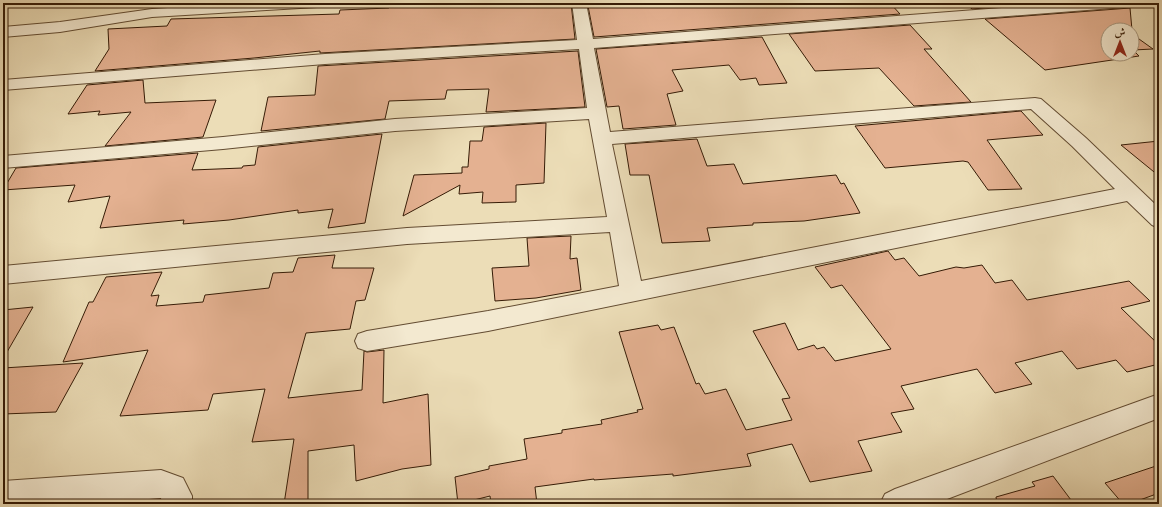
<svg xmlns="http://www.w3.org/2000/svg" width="1162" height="507" viewBox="0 0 1162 507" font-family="'IM FELL French Canon',Amiri,serif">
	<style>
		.building { fill: #e4b191; stroke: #351b06 }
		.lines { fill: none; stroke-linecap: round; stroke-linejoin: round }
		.minor-casing { stroke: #634c32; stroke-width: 2 }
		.minor { fill: #f3e9d0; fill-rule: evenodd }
	</style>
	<rect width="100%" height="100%" fill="#ecddb7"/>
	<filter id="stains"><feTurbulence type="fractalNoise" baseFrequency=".005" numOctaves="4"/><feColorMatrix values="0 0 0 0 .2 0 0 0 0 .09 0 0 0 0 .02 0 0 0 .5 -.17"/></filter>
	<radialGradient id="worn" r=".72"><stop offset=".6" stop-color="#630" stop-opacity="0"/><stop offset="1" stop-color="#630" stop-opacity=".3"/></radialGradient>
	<path class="building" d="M390 3H502V6L571 3 575 39 320 53V51L254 58 95 71 109 49 108 29 167 26 171 19 339 14 340 10 389 8Z
		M644 3 645 4 890 3 900 14 594 37 588 6Z
		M965 3H1049L972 9Z
		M1130 8 1132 30H1108V54H1132V34L1153 49 1133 50 1139 56 1045 70 985 19Z
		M910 25 932 49H924L971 102 914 106 879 68 815 71 789 34Z
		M762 37 787 83 759 85 756 78 740 80 729 65 672 70 683 91 667 94 676 125 623 129 619 106 607 107 596 49Z
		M578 51 585 107 486 112 489 89 447 90 445 99 389 101 385 119 261 131 268 97 315 95 318 66Z
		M143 80 145 103 216 100 203 137 105 146 131 112 98 115 100 111 68 114 87 85Z
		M1021 111 1043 135 987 140 1022 189 988 190 968 162 963 161 885 168 855 126Z
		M546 123 544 183 516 185V202L482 203 483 192 459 194 460 185 403 216 414 175 462 173V167H468L470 141H482L484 127Z
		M382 134 365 223 328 228 333 209 298 213V210L229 220 183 224 184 220 100 228 110 196 68 202 75 185 3 190 16 168 198 153 192 170 242 168 243 166 255 165 258 147Z
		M697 139 707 166 734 164 743 184 836 175 841 184 844 183 860 213 804 221 753 223V225L707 228 710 241 662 243 649 175H630L625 144Z
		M1159 141V176L1121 145Z
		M571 236 570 259 577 258 581 290 536 298 495 301 492 268 529 266 527 238Z
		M888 251 895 260 904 258 919 276 956 267 964 268 982 265 995 283 1012 280 1027 300 1129 281 1150 301 1121 308 1159 345V364L1127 372 1116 360 1077 369 1062 351 1015 363 1032 384 995 393 977 369 901 386 914 409 891 413 902 432 858 441 872 471 810 482 792 444 747 454 751 466 673 476V474L594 480V479L535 487 537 504H491L490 496 458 504 455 477 489 469V466L527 459 524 439 562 433V430L602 424 601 420 638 412 637 410 643 409 619 332 658 325 661 330 674 327 696 384 699 383 705 394 726 389 746 430 792 420 782 399 790 398 753 331 785 323 798 350 814 345 817 349 824 347 835 361 891 349 842 285 831 288 815 267Z
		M335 255 332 268H374L365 300 356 301 350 329 306 333 288 398 362 390 364 351 367 352 384 350 383 403 428 394 431 465 402 469 356 481 354 445 308 451V504H284L294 439 252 442 265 389 213 394 208 410 120 416 148 350 63 362 89 302H93L106 277 162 272 151 296 159 295 156 306 203 302 205 295 269 288 273 273 293 272 298 258Z
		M33 307 3 359V310Z
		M83 363 56 412 3 414V368Z
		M1159 465V493L1129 504H1123L1105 483Z
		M1053 476 1074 504H997L996 497 1035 486 1032 482Z"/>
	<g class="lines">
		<defs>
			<path id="minor" d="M245 3H324L322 6 317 7 152 17 60 32 3 37V27L60 22 152 9Z
				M572 3H586L593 39 1069 3H1133L1131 6 1126 7 594 48 610 132 1035 98 1041 99 1086 138 1159 208V228L1152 225 1127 201 488 331 367 351 358 348 355 341 358 334 367 331 488 311 619 286 610 232 407 244 3 284V266L407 228 607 217 589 119 395 131 223 149 3 168V156L223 137 395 119 587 108 579 49 325 64 3 90V80L325 54 577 40ZM1031 109 1072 146 1115 189 641 281 612 144Z
				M1159 394V418L934 504H880L885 494 895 489Z
				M161 470 183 478 192 496V504H162L161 498 89 504H3V481Z"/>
		</defs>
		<use href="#minor" class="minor-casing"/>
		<use href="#minor" class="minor"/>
	</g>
	<rect width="1162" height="507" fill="none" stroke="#ecddb7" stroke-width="16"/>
	<rect x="4" y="4" width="1154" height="499" fill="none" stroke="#351b06" stroke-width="2"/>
	<rect x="8" y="8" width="1146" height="491" fill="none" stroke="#351b06"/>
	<g transform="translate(1120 42)"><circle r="19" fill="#f3e9d0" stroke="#a7977f"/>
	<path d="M0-3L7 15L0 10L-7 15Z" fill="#8f2418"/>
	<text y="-6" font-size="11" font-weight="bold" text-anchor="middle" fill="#351b06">ش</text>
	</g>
	<rect width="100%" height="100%" filter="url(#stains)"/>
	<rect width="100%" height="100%" fill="url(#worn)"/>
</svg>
